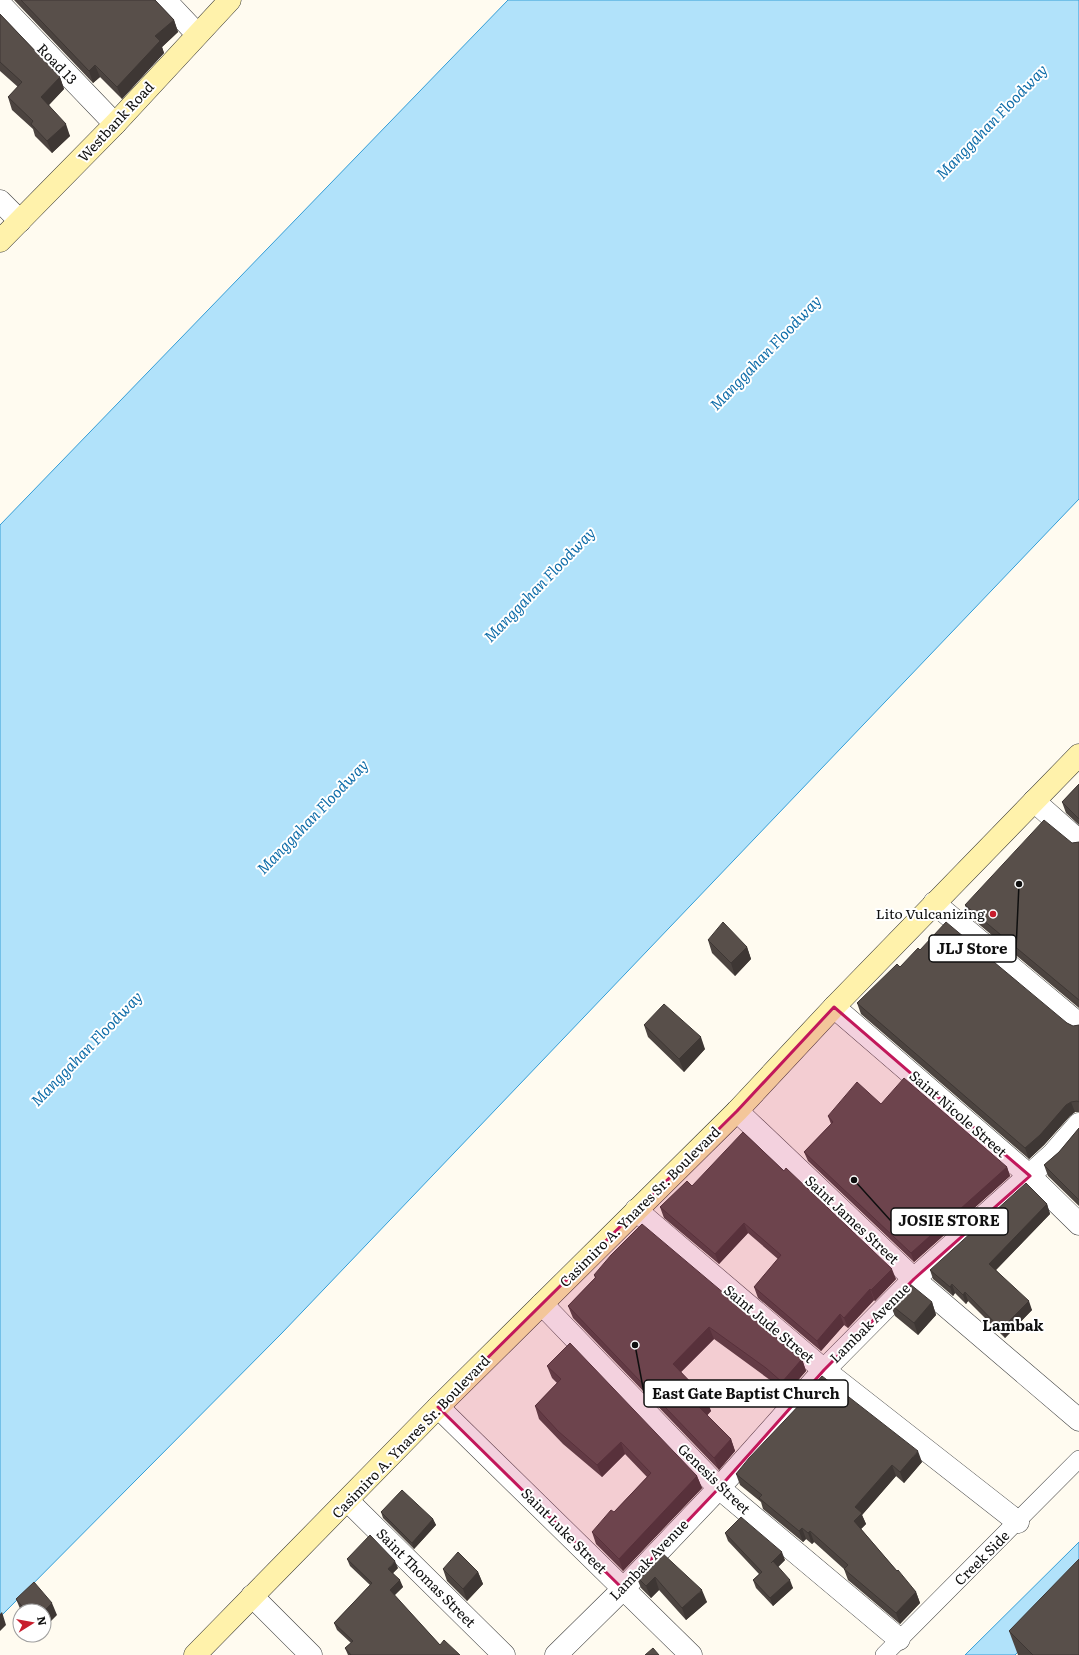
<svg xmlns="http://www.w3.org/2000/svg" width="1079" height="1655" viewBox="0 0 1079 1655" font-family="Literata,serif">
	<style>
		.water { fill: #b1e2fa; stroke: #349dd6 }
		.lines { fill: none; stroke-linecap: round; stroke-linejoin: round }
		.lane-casing { stroke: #424242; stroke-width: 18 }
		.street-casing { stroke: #424242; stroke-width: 23 }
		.secondary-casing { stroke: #313131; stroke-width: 23 }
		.lane { stroke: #fff; stroke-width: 17 }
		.street { stroke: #fff; stroke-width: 22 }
		.secondary { stroke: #fff2ab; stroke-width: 22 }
		.wall { fill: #4c4440 }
		.shaded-wall { fill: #3e3734 }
		.building { fill: #584f4a; stroke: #3e3734 }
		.marked { fill: #c2185b; fill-opacity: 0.2; stroke: #c2185b; stroke-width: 3; stroke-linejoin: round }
		.poi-dot { fill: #c81d2d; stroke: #fff; stroke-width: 1.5 }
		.labels { text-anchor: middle; stroke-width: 4; stroke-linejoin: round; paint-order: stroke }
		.street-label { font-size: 14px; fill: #0f0f0f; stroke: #fff }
		.poi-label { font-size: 14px; fill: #0f0f0f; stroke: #fff; text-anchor: end }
		.water-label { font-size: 15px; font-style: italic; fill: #0f6da9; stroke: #fff }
		.neighbourhood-label { font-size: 15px; font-weight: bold; fill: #0f0f0f; stroke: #fff }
		.leader { fill: none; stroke: #0f0f0f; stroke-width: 1.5 }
		.callout-dot { fill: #0f0f0f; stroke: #fff; stroke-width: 1.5 }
		.callout { fill: #fff; stroke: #0f0f0f; stroke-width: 1.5 }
		.callout-label { font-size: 15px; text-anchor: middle; font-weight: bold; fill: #0f0f0f }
	</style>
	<rect width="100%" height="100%" fill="#fffbf0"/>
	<path class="water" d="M508 0H1079V499L282 1333 0 1617V525Z
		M1079 1542V1589L1015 1655H965Z"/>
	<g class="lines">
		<defs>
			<path id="lane" d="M884 1655 1079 1459"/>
			<path id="street" d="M165 0 197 34
				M0 4 115 124
				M0 201 20 221
				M1034 801 1079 841
				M934 903 1079 1024
				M834 1007 1030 1176 1079 1224
				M737 1111 914 1279 1079 1420
				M636 1210 824 1370 1018 1522
				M542 1304 719 1488 899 1639
				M438 1407 691 1655
				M348 1501 504 1655
				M252 1596 311 1655
				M556 1655 623 1589 719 1488 824 1370 914 1279 1053 1154 1079 1124"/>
			<path id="secondary" d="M0 241 115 124 230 0
				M195 1655 438 1407 737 1111 834 1007 1079 755"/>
		</defs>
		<use href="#lane" class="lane-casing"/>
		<use href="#street" class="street-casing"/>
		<use href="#secondary" class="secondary-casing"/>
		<use href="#lane" class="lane"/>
		<use href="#street" class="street"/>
		<use href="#secondary" class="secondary"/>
	</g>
	<path class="wall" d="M14 0H155L174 20 178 32 162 47 164 53 122 99 100 77 93 83Z
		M0 14 60 77 64 89 49 105 70 136 52 153 35 136 33 129 12 110 8 97 18 87 0 71Z
		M1079 784V825L1066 813 1062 802Z
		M1079 842V1008L969 916 965 905 1072 843Z
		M708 940 747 947 751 959 735 976 712 953Z
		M920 950 1067 1023 1073 1026 1079 1025V1112H1075L1070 1116 1044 1145 1029 1159 861 1014 857 1003Z
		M644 1025 705 1049 684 1072 648 1037Z
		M881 1104 1007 1167 1010 1176 914 1262 808 1161 804 1152 831 1124 828 1116Z
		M1079 1128V1206L1048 1176 1044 1165 1059 1152Z
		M692 1186 896 1279 875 1301 874 1300 848 1328 844 1325 821 1351 758 1298 754 1287 778 1259 748 1233 719 1264 664 1218 660 1207Z
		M1047 1204 1050 1214 996 1270 1032 1310 1005 1338 968 1301 966 1304 955 1293 953 1296 933 1279 930 1270Z
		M594 1275 802 1359 806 1371 786 1394 770 1380 714 1339 681 1372 711 1411 707 1415 731 1439 735 1451 719 1470 573 1318 568 1306 595 1278Z
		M932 1302 936 1315 918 1335 895 1316 890 1304Z
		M547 1366 697 1476 702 1488 623 1571 596 1544 592 1532 614 1512 647 1477 625 1454 602 1477 563 1444 539 1419 535 1406 557 1383 552 1378Z
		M801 1399 922 1462 904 1483 896 1476 862 1515 866 1524 861 1529 897 1571 916 1592 920 1603 900 1624 848 1580 844 1569 814 1542 812 1544 806 1539 803 1542 763 1509 761 1502 740 1485 736 1474 802 1402Z
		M381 1512 433 1519 436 1525 414 1549 383 1518Z
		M725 1533 785 1560 778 1567 793 1588 773 1606 756 1588 753 1580 759 1574 728 1541Z
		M660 1551 707 1602 686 1620 659 1590 651 1598 641 1588 636 1576Z
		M347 1559 398 1568 393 1573 403 1587 394 1595 440 1645 460 1655H348L345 1648 351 1643 337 1630 334 1623 370 1585 350 1566Z
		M443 1569 478 1572 483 1584 467 1601 447 1581Z
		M16 1599 57 1615 44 1611H21Z
		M1009 1631 1079 1655H1018Z"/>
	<path class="shaded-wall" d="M174 20 178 32 162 47 164 53 122 99 117 87 155 36Z
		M95 65 100 77 93 83 89 71Z
		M60 77 64 89 45 109 41 97Z
		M66 124 70 136 52 153 47 141Z
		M747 947 751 959 735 976 731 963Z
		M701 1037 705 1049 684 1072 679 1059Z
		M1071 1102 1075 1112 1070 1116 1044 1145 1029 1159 1025 1148 1066 1105Z
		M1007 1167 1010 1176 914 1262 911 1253Z
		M1047 1204 1050 1214 993 1273 989 1264Z
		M744 1223 748 1233 719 1264 715 1254Z
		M892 1269 896 1279 875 1301 871 1290Z
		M952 1284 955 1293 953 1296 950 1287Z
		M870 1289 874 1300 848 1328 844 1318Z
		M965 1292 968 1301 966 1304 963 1295Z
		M1029 1301 1032 1310 1005 1338 1001 1329Z
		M932 1302 936 1315 918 1335 914 1323Z
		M840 1314 844 1325 821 1351 817 1341Z
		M709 1327 714 1339 678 1375 673 1364Z
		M802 1359 806 1371 786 1394 782 1382Z
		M707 1399 711 1411 704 1419 699 1407Z
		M731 1439 735 1451 719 1470 714 1458Z
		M621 1442 625 1454 602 1477 597 1465Z
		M918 1451 922 1462 904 1483 900 1472Z
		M892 1465 896 1476 862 1515 866 1524 858 1532 854 1521 855 1507Z
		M697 1476 702 1488 623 1571 619 1559Z
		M433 1519 436 1525 414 1549 412 1543Z
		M802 1528 806 1539 803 1542 799 1531Z
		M810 1531 814 1542 812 1544 808 1533Z
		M782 1552 785 1560 774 1571 771 1563Z
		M395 1561 398 1568 391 1575 388 1569Z
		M478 1572 483 1584 467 1601 463 1589Z
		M655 1577 659 1590 651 1598 646 1586Z
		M400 1580 403 1587 393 1597 390 1590Z
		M790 1580 793 1588 773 1606 770 1598Z
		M702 1590 707 1602 686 1620 682 1608Z
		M916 1592 920 1603 900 1624 896 1613Z
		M52 1603 57 1615 44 1628V1611Z
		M2 1612 6 1625 0 1631V1614Z"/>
	<path class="building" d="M21 0H155L174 20 155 36 160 41 117 87 95 65 89 71Z
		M0 14 60 77 41 97 66 124 47 141 31 124 33 121 8 97 22 82 0 62Z
		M1079 784V819L1062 802Z
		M1044 820 1072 843 1079 842V1000L965 905Z
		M723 922 747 947 731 963 708 940Z
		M946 922 1067 1023 1073 1026 1079 1025V1102L1077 1101 1071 1102 1066 1105 1040 1135 1025 1148 857 1003 897 964 900 967 918 948 920 950Z
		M664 1004 701 1037 679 1059 644 1025Z
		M904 1078 1007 1167 911 1253 804 1152 833 1122 828 1116 857 1082 881 1104Z
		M1079 1128V1200L1044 1165 1059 1152Z
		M743 1132 784 1171 786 1168 892 1269 871 1290 870 1289 844 1318 840 1314 817 1341 754 1287 781 1255 744 1223 715 1254 660 1207 687 1181 692 1186Z
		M1026 1183 1047 1204 989 1264 1029 1301 1001 1329 965 1292 963 1295 952 1284 950 1287 930 1270Z
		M642 1224 802 1359 782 1382 766 1368 709 1327 673 1364 707 1399 699 1407 731 1439 714 1458 568 1306 596 1277 594 1275 611 1255Z
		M910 1284 932 1302 914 1323 890 1304Z
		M570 1343 697 1476 619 1559 592 1532 611 1510 614 1512 651 1473 621 1442 597 1465 558 1431 535 1406 561 1379 547 1366Z
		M822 1376 918 1451 900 1472 892 1465 855 1507 862 1513 854 1521 897 1571 898 1570 916 1592 896 1613 844 1569 848 1565 810 1531 808 1533 802 1528 799 1531 759 1498 762 1495 736 1474 749 1458 803 1401 801 1399Z
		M402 1490 433 1519 412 1543 381 1512Z
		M741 1517 782 1552 771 1563 773 1561 790 1580 770 1598 753 1580 762 1572 725 1533Z
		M370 1535 395 1561 388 1569 400 1580 390 1590 440 1645 444 1640 460 1655H351L345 1648 353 1641 334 1623 372 1583 347 1559Z
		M660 1551 702 1590 682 1608 655 1577 646 1586 636 1576Z
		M458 1552 478 1572 463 1589 443 1569Z
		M1079 1559V1655H1033L1009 1631Z
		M34 1582 52 1603 44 1611H26L16 1599Z
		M653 1648 659 1655H645Z"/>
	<path class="marked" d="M834 1007 1030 1176 914 1279 824 1370 719 1488 623 1589 438 1407 737 1111Z"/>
	<circle class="poi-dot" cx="993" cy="914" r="4"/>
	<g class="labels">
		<g class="street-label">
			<text transform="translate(57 64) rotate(46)" y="5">Road 13</text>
			<text transform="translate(116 122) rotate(-47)" y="5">Westbank Road</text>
			<text transform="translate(958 1114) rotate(41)" y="5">Saint Nicole Street</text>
			<text transform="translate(640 1207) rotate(-45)" y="5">Casimiro A. Ynares Sr. Boulevard</text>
			<text transform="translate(852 1220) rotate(43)" y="5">Saint James Street</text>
			<text transform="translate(870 1323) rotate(-45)" y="5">Lambak Avenue</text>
			<text transform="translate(769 1324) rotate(40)" y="5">Saint Jude Street</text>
			<text transform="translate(411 1437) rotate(-46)" y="5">Casimiro A. Ynares Sr. Boulevard</text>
			<text transform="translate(714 1479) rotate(44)" y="5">Genesis Street</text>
			<text transform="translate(564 1531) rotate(45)" y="5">Saint Luke Street</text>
			<text transform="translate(982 1558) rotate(-45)" y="5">Creek Side</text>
			<text transform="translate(649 1560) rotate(-46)" y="5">Lambak Avenue</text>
			<text transform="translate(426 1578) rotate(45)" y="5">Saint Thomas Street</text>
		</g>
		<g class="poi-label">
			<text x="985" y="919">Lito Vulcanizing</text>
		</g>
		<g class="water-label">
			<text transform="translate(992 122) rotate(-46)" y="5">Manggahan Floodway</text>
			<text transform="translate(766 353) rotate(-46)" y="5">Manggahan Floodway</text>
			<text transform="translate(540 585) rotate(-46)" y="5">Manggahan Floodway</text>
			<text transform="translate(313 817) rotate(-46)" y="5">Manggahan Floodway</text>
			<text transform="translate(87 1049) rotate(-46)" y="5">Manggahan Floodway</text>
		</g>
		<g class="neighbourhood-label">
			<text x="1013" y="1331">Lambak</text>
		</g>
	</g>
	<path class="leader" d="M1019 884L1016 949M854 1180L891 1221M635 1345L644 1393"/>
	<g class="callout-dot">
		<circle cx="1019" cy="884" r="4"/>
		<circle cx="854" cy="1180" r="4"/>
		<circle cx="635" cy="1345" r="4"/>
	</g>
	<g class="callout">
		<rect x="929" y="935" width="87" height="27" rx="4"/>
		<rect x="891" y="1208" width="117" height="27" rx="4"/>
		<rect x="644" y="1380" width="204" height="27" rx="4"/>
	</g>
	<g class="callout-label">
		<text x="972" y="954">JLJ Store</text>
		<text x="949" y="1226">JOSIE STORE</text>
		<text x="746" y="1399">East Gate Baptist Church</text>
	</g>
	<g transform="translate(32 1623) rotate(79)"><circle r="19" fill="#ffffff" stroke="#9f9f9f"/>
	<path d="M0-3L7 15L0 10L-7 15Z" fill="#c81d2d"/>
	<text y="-6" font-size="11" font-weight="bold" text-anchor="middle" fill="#0f0f0f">N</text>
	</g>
</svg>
